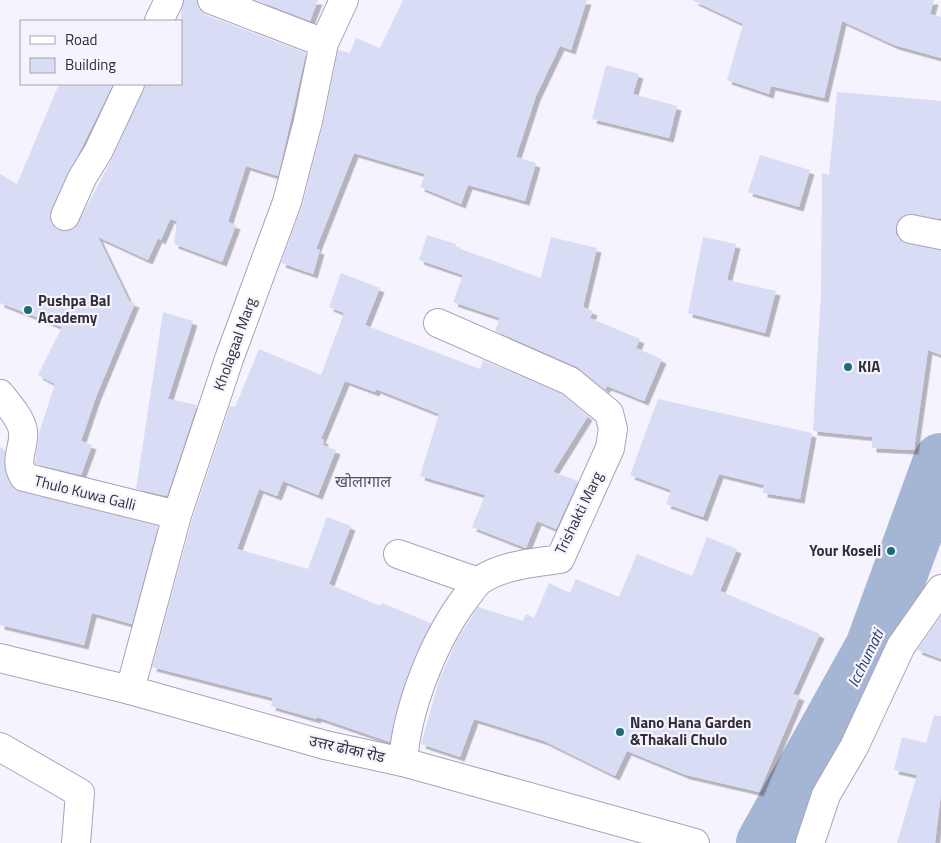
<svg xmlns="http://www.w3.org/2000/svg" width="941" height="843" viewBox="0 0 941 843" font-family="'Titillium Web','Noto Sans Devanagari',sans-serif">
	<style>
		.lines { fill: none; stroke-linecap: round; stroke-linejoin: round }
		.river { stroke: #a5b6d5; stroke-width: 56 }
		.building { fill: #d9dcf5; filter: url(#shadow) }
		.minor-casing { stroke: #a9a2ba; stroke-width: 30 }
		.major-casing { stroke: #a9a2ba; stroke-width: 30 }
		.minor { stroke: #fff; stroke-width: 28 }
		.major { stroke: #fff; stroke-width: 28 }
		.poi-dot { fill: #1f6a73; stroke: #f5f3fd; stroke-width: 2 }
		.labels { text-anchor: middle; stroke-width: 4.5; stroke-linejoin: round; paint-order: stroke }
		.poi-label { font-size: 15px; font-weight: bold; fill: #312e38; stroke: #f5f3fd; text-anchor: start }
		.street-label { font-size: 15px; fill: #312e38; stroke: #f5f3fd }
		.neighbourhood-label { font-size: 16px; fill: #585267; stroke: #f5f3fd }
		.water-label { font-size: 16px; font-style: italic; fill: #283f69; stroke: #f5f3fd }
	</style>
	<defs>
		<filter id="shadow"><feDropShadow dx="4.5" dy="4.5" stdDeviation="0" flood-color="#0004"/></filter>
	</defs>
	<rect width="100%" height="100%" fill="#f5f3fd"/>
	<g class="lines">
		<path class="river" d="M764 843 873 647 941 461"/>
	</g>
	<path class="building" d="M184 0H197L200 9 206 15 306 53 278 176 246 166 228 222 236 225 222 262 174 244 177 221 170 219 161 240 158 238 148 260 98 237 129 301 135 303 96 397 81 441 92 445 81 475 35 464 39 433 55 384 38 375 62 327 0 303V174L17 184 59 84H113L51 210 50 218 53 226 58 230 67 231 75 228 112 159 145 84H181V11Z
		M256 0H318L310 21Z
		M403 0H587L571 50 560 46 536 96 516 157 536 163 525 201 468 185 461 204 420 187 425 174 354 153 316 249 320 250 313 274 281 263 302 206 323 124 338 50 350 53 356 38 380 48Z
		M692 0H934L930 14 941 17V58L894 45 842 21 824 98 771 86 769 94 727 80 743 24Z
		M606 65 639 74 633 94 677 106 669 138 592 119Z
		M837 92 941 101V219L906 214 899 219 896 226V234L901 241 941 250V355L928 350 914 450 872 448V437L813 431 821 294 822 173 829 175Z
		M760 155 810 170 799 207 748 192Z
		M427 235 456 244 455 247 541 278 551 237 597 248 583 307 593 311 590 318 640 339 636 348 662 359 644 401 607 386 605 389 577 367 495 331 500 318 453 302 463 275 419 260Z
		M703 237 736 244 727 280 776 291 765 333 688 313Z
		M341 273 380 288 365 325 480 369 483 360 562 394 588 416 553 472 578 481 556 529 537 521 526 548 472 527 485 495 420 476 439 414 376 389 375 392 345 381 321 439 324 440 323 445 336 450 318 495 283 481 277 496 259 489 237 549 308 569 327 517 351 526 329 584 380 606 382 603 431 623 402 692 390 742 317 717 316 719 271 706 273 698 152 667 192 520 230 406 235 407 259 349 321 375 344 313 329 307Z
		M163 312 193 321 168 399 197 405 167 496 136 489Z
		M658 399 812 433 800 499 763 493 764 485 719 474 703 517 666 504 671 490 630 475Z
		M0 447 5 450 4 468 15 489 158 526 132 624 92 613 84 645 0 625Z
		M707 537 737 549 720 591 820 634 793 694 800 696 759 792 686 775 627 751 615 776 544 741 474 719 460 757 421 744 439 680 457 640 478 607 523 621 526 614 534 618 549 583 570 593 576 579 619 597 637 554 692 576Z
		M941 616V659L917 650Z
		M934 715 941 716V793L935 843H897L917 775 894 770 902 737 926 743Z"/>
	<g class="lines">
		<defs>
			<path id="minor" d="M212 0 324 43
				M159 21 169 0
				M65 216 82 178 98 152 130 84
				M911 229 941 235
				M0 394C8 404 21 418 23 431 25 449 13 459 24 477L177 515
				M398 554 478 582
				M130 690 177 515 229 359 287 202 308 121 324 43 344 0
				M0 747 80 793 76 843
				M403 762C407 707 434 639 467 596 471 591 475 585 479 581 502 565 533 563 560 559L610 448 613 429 609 413 570 381 438 323
				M810 843 826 795 854 747 901 646 941 589"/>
			<path id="major" d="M0 658 130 690 325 745 403 762 695 843"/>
		</defs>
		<use href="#minor" class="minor-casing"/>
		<use href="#major" class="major-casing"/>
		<use href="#minor" class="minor"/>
		<use href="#major" class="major"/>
	</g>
	<g class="poi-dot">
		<circle cx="28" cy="310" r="5"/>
		<circle cx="848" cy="367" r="5"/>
		<circle cx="891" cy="551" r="5"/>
		<circle cx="620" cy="732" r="5"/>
	</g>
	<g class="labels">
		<g class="poi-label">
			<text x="38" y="306">Pushpa Bal<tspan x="38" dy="17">Academy</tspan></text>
			<text x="858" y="372">KIA</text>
			<text x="881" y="556" text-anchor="end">Your Koseli</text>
			<text x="630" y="728">Nano Hana Garden<tspan x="630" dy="17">&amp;Thakali Chulo</tspan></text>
		</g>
		<g class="street-label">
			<text transform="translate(235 344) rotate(-70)" y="5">Kholagaal Marg</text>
			<text transform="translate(85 493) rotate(14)" y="5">Thulo Kuwa Galli</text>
			<text transform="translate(579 513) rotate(-64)" y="5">Trishakti Marg</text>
			<text transform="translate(347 749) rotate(13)" y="5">उत्तर ढोका रोड</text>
		</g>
		<g class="neighbourhood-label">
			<text x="363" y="487">खोलागाल</text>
		</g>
		<g class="water-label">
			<text transform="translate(865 658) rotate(-64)" y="6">Icchumati</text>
		</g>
	</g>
	<rect x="20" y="20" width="162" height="65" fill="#f5f3fd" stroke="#a7a4ae"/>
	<rect x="30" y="36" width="25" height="8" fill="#ffffff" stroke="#a7a4ae"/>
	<text x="65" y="45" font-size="15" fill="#312e38">Road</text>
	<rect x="30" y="58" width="25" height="15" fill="#d9dcf5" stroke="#a7a4ae"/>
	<text x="65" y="70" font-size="15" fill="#312e38">Building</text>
</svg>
